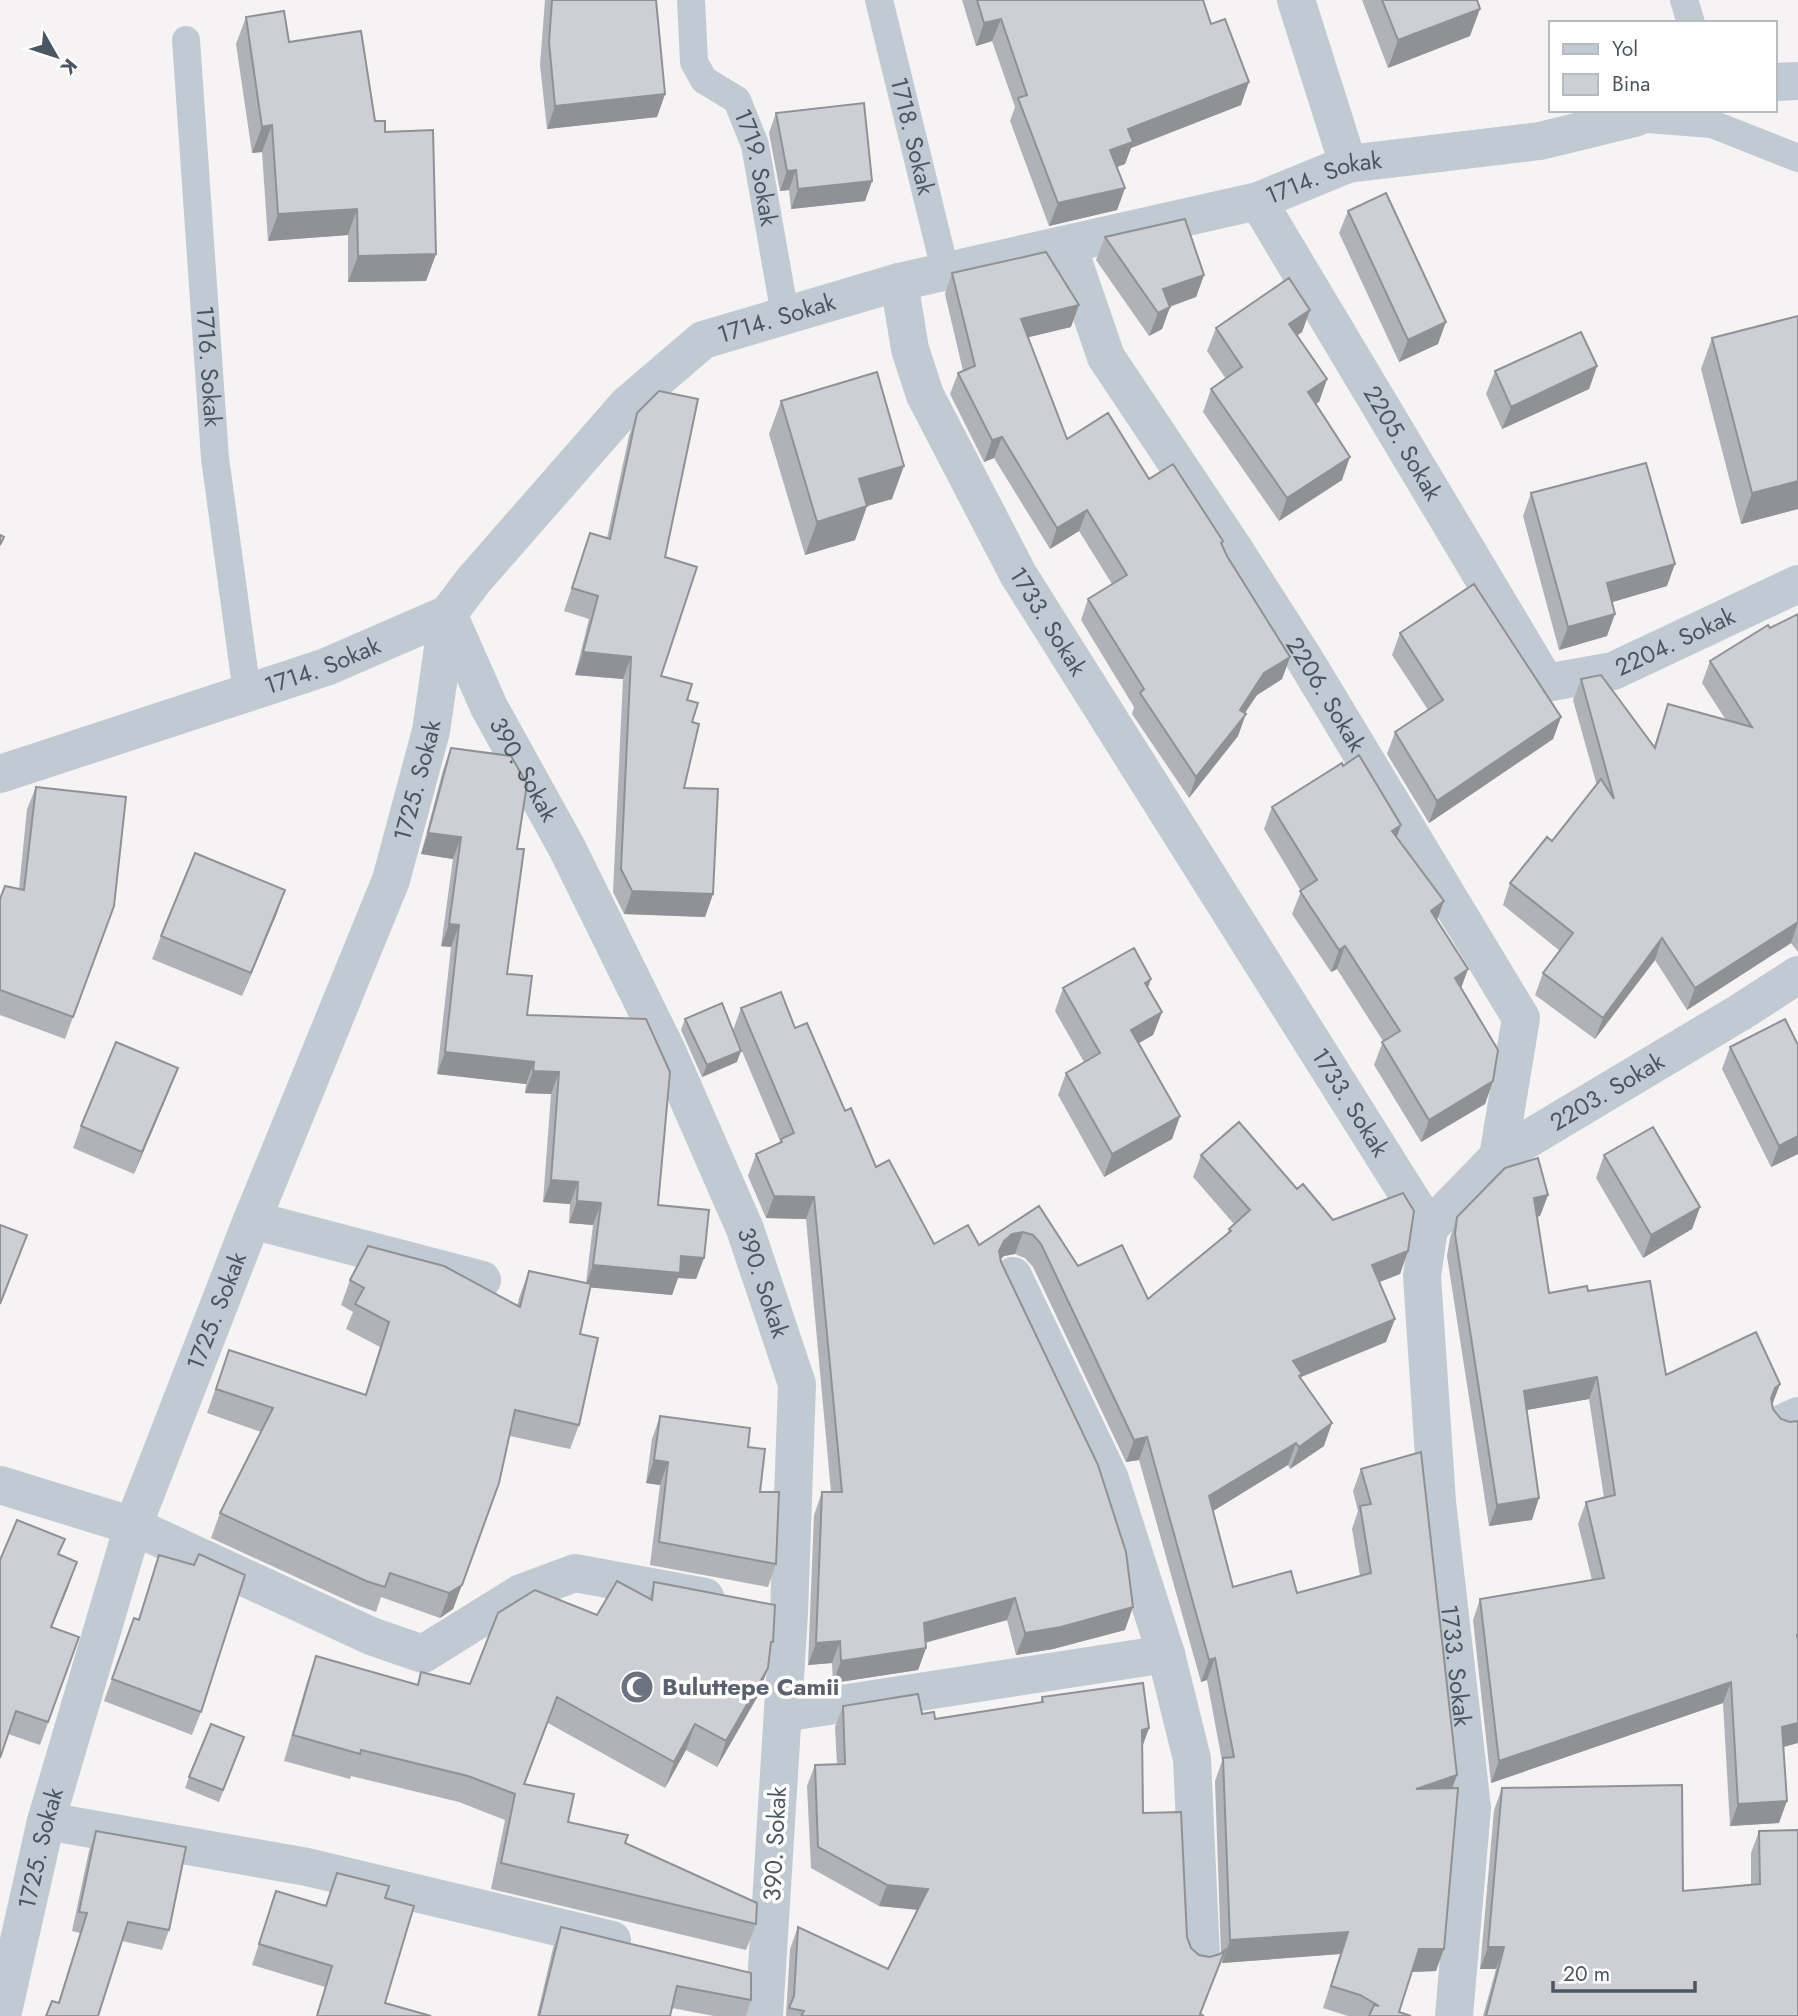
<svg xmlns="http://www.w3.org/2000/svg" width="1798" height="2016" viewBox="0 0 1798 2016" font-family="Jost,sans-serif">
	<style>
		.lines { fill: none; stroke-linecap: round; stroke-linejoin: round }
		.lane { stroke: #c1cad2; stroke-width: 28 }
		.street { stroke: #c1cad2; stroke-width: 38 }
		.wall { fill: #b0b2b7 }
		.shaded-wall { fill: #909195 }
		.building { fill: #cdcfd5; stroke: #909195; stroke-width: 2 }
		.labels { text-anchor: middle; stroke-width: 7; stroke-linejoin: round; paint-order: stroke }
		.street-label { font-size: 24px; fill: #4a5661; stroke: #fff }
		.worship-label { font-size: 24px; font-weight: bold; fill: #5b616d; stroke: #fff; text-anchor: start }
	</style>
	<rect width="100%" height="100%" fill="#f5f3f3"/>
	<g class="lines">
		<g class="lane">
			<path id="s1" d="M691 0 694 62 704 80 737 100 755 145 785 315"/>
			<path id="s2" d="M879 0 946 274"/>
			<path d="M1684 0 1691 23"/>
			<path id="s3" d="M186 40 215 458 247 693"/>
			<path d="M1634 118 1712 124 1798 158"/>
		</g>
		<g class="street">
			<path d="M1296 0 1348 164"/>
			<path d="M1775 82 1798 81"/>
			<path id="s4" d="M1258 201 1546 683 1613 671 1798 584"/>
			<path id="s5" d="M1068 246 1106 357 1234 549 1305 660 1521 1018 1498 1157"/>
			<path id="s6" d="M899 282 910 349 925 395 1018 574 1429 1228 1422 1276 1437 1502 1472 1808 1454 2016"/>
			<path id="s7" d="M448 614 489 707 567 848 668 1053 745 1229 797 1384 789 1613 764 2016"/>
			<path id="s8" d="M0 774 326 667 448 614 473 581 627 405 703 340 899 282 1258 201 1348 164 1540 141 1634 118 1654 110"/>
			<path d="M252 1220 482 1280"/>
			<path id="s9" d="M1429 1228 1498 1157 1739 1013 1798 975"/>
			<path d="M1013 1276 1110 1479 1166 1654 1192 1759 1201 1957"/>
			<path d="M1785 1422 1798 1416"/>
			<path d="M0 1485 133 1526 371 1636 423 1654 521 1593 575 1573 705 1597"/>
			<path d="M783 1713 1166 1654"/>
			<path d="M46 1821 307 1867 612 1940"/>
			<path id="s10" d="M2 2016 46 1821 133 1526 252 1220 391 880 431 731 448 614"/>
		</g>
	</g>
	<path class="wall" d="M545 0H656L665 94 657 117 547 129 540 65Z
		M962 0H1203L1241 105 1131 148 1125 164 1117 167 1125 188 1117 210 1049 226 1010 121 1015 107 992 41 976 46Z
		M1362 0H1477L1470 36 1388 68Z
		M246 17 289 42 385 132 436 254 426 281 348 282V235L268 241 262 152 252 153 236 44Z
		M776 113 872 181 865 201 791 209 789 190 780 191 769 133Z
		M1348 211 1438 344 1399 362 1339 233Z
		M1105 237 1204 275 1196 297 1170 307 1162 329 1149 336 1096 260Z
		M952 273 1071 327 1028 337 1067 439 1149 479 1223 541 1222 545 1227 556 1290 657 1282 679 1257 695 1245 713 1238 736 1189 798 1132 714 1134 707 1081 620 1088 599 1112 584 1079 531 1050 549 994 458 984 462 950 394 958 373 963 371 945 294Z
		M1310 310 1302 332 1297 335 1327 379 1319 402 1315 404 1342 480 1279 521 1203 412 1211 389 1226 379 1207 351 1216 328Z
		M1712 338 1798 509 1741 524 1701 369Z
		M1597 366 1589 389 1502 429 1486 394 1495 371Z
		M781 401 892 499 867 506 855 540 805 555 769 434Z
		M637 413 665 557 661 676 687 700 692 722 684 788 713 894 705 917 624 914 613 892 623 679 575 675 589 619 564 611 590 533 607 538 629 436Z
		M1531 493 1667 586 1612 602 1607 636 1559 650 1523 516Z
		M1798 614V952L1791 943 1687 1010 1655 960 1595 1039 1535 995 1543 973 1560 951 1503 905 1510 883 1552 841 1597 786 1573 700 1581 679 1654 746 1668 704 1726 720 1702 683 1710 661Z
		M1400 633 1561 717 1553 739 1429 823 1387 754 1395 732 1428 710 1392 655Z
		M451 748 517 849 507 974 527 1015 658 1205 704 1258 696 1279 678 1278 672 1295 590 1287 580 1334 579 1425 570 1449 510 1436 453 1609 440 1618 381 1597 376 1612 357 1605 211 1538 220 1513 261 1432 207 1413 229 1350 365 1395 380 1347 346 1329 353 1312 341 1305 350 1280 517 1306 520 1295 529 1271 586 1283 593 1225 569 1223 570 1204 543 1202 551 1094 525 1093 526 1084 437 1074 451 947 441 946 453 859 421 854 443 770Z
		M36 787 114 906 65 1039 0 1015V899L19 889 27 809Z
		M1272 807 1401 825 1396 838 1437 920 1468 969 1461 988 1493 1081 1485 1104 1421 1142 1374 1065 1383 1041 1337 969 1331 972 1292 914 1301 891 1264 829Z
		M277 913 242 996 152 959 161 936Z
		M1063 988 1148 989 1162 1012 1153 1035 1138 1043 1180 1116 1172 1139 1104 1177 1058 1095 1066 1073 1084 1062 1055 1011Z
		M741 1008 795 1028 845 1111 876 1167 934 1244 979 1245 1039 1206 1078 1266 1148 1299 1227 1234 1229 1229 1234 1224 1193 1177 1201 1155 1297 1189 1333 1220 1408 1251 1400 1274 1379 1282 1386 1342 1301 1377 1324 1446 1290 1469 1288 1465 1213 1511 1233 1587 1297 1593 1360 1576 1352 1529 1358 1511 1353 1491 1361 1469 1452 1788 1436 1971 1412 1972 1399 2012 1411 2016H1348L1323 2008 1340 1954 1222 1963 1221 1959 1200 2014 1204 2016H786L790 1949 798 1927 888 1969 918 1910 879 1906 811 1868 807 1786 815 1765 837 1764 835 1727 843 1706 922 1714 935 1719 1040 1703 1042 1697 1149 1728 1142 1747 1143 1813 1191 1948 1199 1955 1210 1957 1221 1953 1215 1781 1222 1761 1207 1680 1201 1682 1139 1460 1126 1462 1033 1267 1025 1258 1015 1254 1004 1256 1001 1259V1262L1125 1630 1053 1649 1016 1655 1007 1620 925 1643 926 1648 918 1670 833 1683 832 1663 808 1665 814 1515 822 1492H831L806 1219 766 1218 748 1176 756 1154 779 1144 780 1141 733 1030Z
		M685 1019 737 1062 702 1077 681 1030Z
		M1730 1047 1798 1154 1771 1167 1722 1069Z
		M169 1091 134 1174 73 1148 81 1126Z
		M1604 1155 1700 1207 1692 1229 1643 1258 1596 1178Z
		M1548 1195 1540 1216 1537 1217 1549 1293 1588 1291 1666 1375 1780 1384 1772 1405 1773 1409 1781 1419 1790 1422 1798 1423V1743L1784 1747 1779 1823 1730 1826 1723 1703 1491 1783 1473 1620 1480 1599 1592 1580 1578 1524 1586 1502 1604 1498 1589 1399 1526 1410 1532 1520 1489 1526 1447 1256 1450 1238 1457 1217Z
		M660 1416 748 1447 760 1492 776 1564 768 1587 650 1565 660 1485 646 1483 652 1439Z
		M59 1555 69 1585 52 1627 79 1637 40 1745 8 1734Z
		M159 1555 201 1712 192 1735 104 1701 134 1618 138 1620Z
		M654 1582 770 1650 759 1694 717 1767 686 1750 665 1788 548 1723 525 1784 568 1822 625 1843 756 1924 746 1950 491 1889 505 1820 459 1802 351 1776 350 1779 284 1761 307 1682 316 1656 417 1685 421 1672 470 1684 597 1615 649 1598Z
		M240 1749 219 1802 185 1788 189 1777Z
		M1502 1788 1683 1891 1751 1884V1853L1759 1831 1798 2016H1483L1496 1969H1480L1494 1810Z
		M96 1831 169 1930 162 1950 122 1941 98 2016 58 2003 80 1933 72 1931 89 1851Z
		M337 1873 385 1898V2003L431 2016H316L325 1987 252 1965 276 1891 325 1906Z
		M561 1927 751 2000 746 2016H714L672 2008 670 2016H537L553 1948Z"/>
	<path class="shaded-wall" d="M1480 9 1470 36 1388 68 1398 40Z
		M1001 19 992 41 976 46 984 23Z
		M1249 82 1241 105 1131 148 1125 164 1102 172 1110 150 1128 129Z
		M665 94 657 117 547 129 555 106Z
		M272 125 262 152 252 153 262 127Z
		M796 170 789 190 780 191 787 171Z
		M872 181 865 201 791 209 798 189Z
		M1125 188 1117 210 1049 226 1058 203Z
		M357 209 348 235 268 241 278 214Z
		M436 254 426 281 348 282 358 256Z
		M1204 275 1196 297 1156 311 1163 289Z
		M1079 305 1071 327 1013 341 1021 319Z
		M1170 307 1162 329 1149 336 1158 313Z
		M1310 310 1302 332 1281 347 1289 324Z
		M1446 322 1438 344 1399 362 1408 340Z
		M1597 366 1589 389 1502 429 1511 407Z
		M1327 379 1319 402 1299 415 1308 392Z
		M1002 437 994 458 984 462 992 440Z
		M1350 457 1342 480 1279 521 1287 498Z
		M904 466 892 499 847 512 859 479Z
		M1798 481V509L1741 524 1752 493Z
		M867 506 855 540 805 555 817 522Z
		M1087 510 1079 531 1050 549 1057 528Z
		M1675 564 1667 586 1599 606 1607 583Z
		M1615 614 1607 636 1559 650 1568 627Z
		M583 652 631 657 623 679 575 675Z
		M1290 657 1282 679 1257 695 1233 730 1246 714 1238 736 1189 798 1196 777 1264 673Z
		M1561 717 1553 739 1429 823 1437 801Z
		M1401 825 1393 848 1392 831Z
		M428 833 461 837 453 859 421 854Z
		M285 890 277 913 242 996 251 973Z
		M632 891 713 894 705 917 624 914Z
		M1444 901 1436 923 1431 911Z
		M1798 922 1791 943 1687 1010 1695 988Z
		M449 924 459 925 451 947 441 946Z
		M1662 938 1655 960 1595 1039 1603 1018Z
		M1345 946 1337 969 1331 972 1339 950Z
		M1468 969 1460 991 1455 978Z
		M1151 979 1143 1002 1145 983Z
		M1162 1012 1153 1035 1122 1053 1131 1030Z
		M741 1051 737 1062 702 1077 707 1065Z
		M445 1052 534 1062 526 1084 437 1074Z
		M178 1068 169 1091 134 1174 142 1152Z
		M533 1071 559 1072 551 1094 525 1093Z
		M1493 1081 1485 1104 1421 1142 1429 1120Z
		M1180 1116 1172 1139 1104 1177 1112 1154Z
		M1798 1136V1154L1771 1167 1779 1146Z
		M551 1180 578 1182 570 1204 543 1202Z
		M1548 1195 1540 1216 1526 1220 1534 1198Z
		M774 1196 814 1197 806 1219 766 1218Z
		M577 1201 601 1203 593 1225 569 1223Z
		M1700 1207 1692 1229 1643 1258 1651 1235Z
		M1023 1232 1015 1254 1004 1256 995 1263 1004 1241 1012 1234Z
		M1408 1251 1400 1274 1364 1288 1372 1265Z
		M681 1256 704 1258 696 1279 678 1278 672 1295 585 1287 593 1265Z
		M1395 1319 1386 1342 1301 1377 1294 1396 1293 1361Z
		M1597 1377 1589 1399 1516 1412 1524 1391Z
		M1780 1384 1772 1405 1767 1410 1775 1388Z
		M1332 1423 1324 1446 1290 1469 1299 1447Z
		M1147 1437 1139 1460 1126 1462 1134 1440Z
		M1296 1443 1288 1465 1200 1519 1209 1496Z
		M654 1460 668 1462 660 1485 646 1483Z
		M1539 1498 1532 1520 1489 1526 1497 1505Z
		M77 1562 69 1585 43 1649 51 1627Z
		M462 1585 453 1609 440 1618 449 1593Z
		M1015 1598 1007 1620 916 1645 924 1623Z
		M1133 1607 1125 1630 1053 1649 1016 1655 1025 1633Z
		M840 1641 832 1663 808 1665 816 1643Z
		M926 1648 918 1670 833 1683 841 1661Z
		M1215 1658 1207 1680 1201 1682 1209 1660Z
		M768 1668 759 1694 717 1767 726 1741Z
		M1731 1682 1723 1703 1491 1783 1499 1761Z
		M1798 1723V1743L1774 1749 1782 1727Z
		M695 1724 686 1750 665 1788 674 1762Z
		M1149 1728 1141 1750 1142 1730Z
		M1457 1775 1449 1797 1416 1789Z
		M1787 1801 1779 1823 1730 1826 1738 1804Z
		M887 1885 928 1889 920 1910 879 1906Z
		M1348 1932 1340 1954 1222 1963 1230 1940Z
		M1488 1947H1504L1496 1969H1480Z
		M1419 1949H1444L1436 1971 1411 1972Z"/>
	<path class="building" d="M552 0H656L665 94 555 106 549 42Z
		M977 0H1203L1211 24 1225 19 1249 82 1128 129 1133 142 1110 150 1125 188 1058 203 1018 98 1027 95 1001 19 984 23Z
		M1382 0H1477L1480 9 1398 40Z
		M284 11 289 42 361 31 375 121H385V132L433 130 436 254 358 256 357 209 278 214 272 125 262 127 246 17Z
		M864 103 872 181 798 189 796 170 787 171 776 113Z
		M1386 193 1446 322 1408 340 1348 211Z
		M1185 219 1204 275 1163 289 1170 307 1158 313 1105 237Z
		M1046 252 1079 305 1021 319 1067 439 1108 413 1149 479 1173 464 1223 541 1221 543 1227 556 1290 657 1264 673 1240 710 1246 714 1196 777 1140 693 1144 689 1088 599 1127 575 1087 510 1057 528 1002 437 992 440 958 373 975 366 952 273Z
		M1289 278 1310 310 1289 324 1327 379 1308 392 1350 457 1287 498 1211 389 1242 367 1216 328Z
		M1798 316V481L1752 493 1712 338Z
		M1581 332 1597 366 1511 407 1495 371Z
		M877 372 904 466 859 479 867 506 817 522 781 401Z
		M659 391 698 399 665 557 697 567 661 676 692 684 687 700 698 703 692 722 699 724 684 788 718 789 713 894 632 891 621 869 631 657 583 652 598 596 572 588 590 533 610 539 637 413Z
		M1646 463 1675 564 1607 583 1615 614 1568 627 1531 493Z
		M0 535 4 537 0 545Z
		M1474 584 1561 717 1437 801 1395 732 1443 700 1400 633Z
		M1798 614V922L1695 988 1662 938 1603 1018 1543 973 1573 933 1510 883 1547 837 1552 841 1601 779 1614 799 1581 679 1601 675 1655 748 1668 704 1752 727 1710 661 1768 625 1770 628Z
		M451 748 511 756 527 784 517 849H524L507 974 532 976 527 1015 646 1019 670 1072 658 1205 709 1210 704 1258 681 1256 680 1273 593 1265 601 1203 577 1201 578 1182 551 1180 559 1072 533 1071 534 1062 445 1052 459 925 449 924 461 837 428 833Z
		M1359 755 1401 825 1392 831 1444 901 1431 911 1468 969 1455 978 1498 1050 1493 1081 1429 1120 1382 1042 1400 1031 1345 946 1339 950 1300 891 1317 880 1272 807 1342 763 1343 766Z
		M36 787 126 797 114 906 73 1017 0 990V899L5 886 24 890Z
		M195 853 285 890 251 973 161 936Z
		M1134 948 1151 979 1145 983 1162 1012 1131 1030 1180 1116 1112 1154 1066 1073 1100 1053 1063 988Z
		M781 992 795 1028 807 1023 845 1111 851 1108 876 1167 889 1160 934 1244 968 1225 979 1245 1039 1206 1078 1266 1122 1245 1148 1299 1231 1231 1229 1229 1250 1210 1201 1155 1239 1122 1297 1189 1303 1184 1333 1220 1403 1193 1414 1211 1408 1251 1372 1265 1395 1319 1293 1361 1302 1374 1299 1376 1332 1423 1299 1447 1296 1443 1209 1496 1233 1587 1291 1571 1297 1593 1371 1573 1360 1506 1371 1504 1361 1469 1421 1452 1457 1775 1416 1789 1458 1788 1444 1949H1419L1399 2012 1411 2016H1369L1374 2005 1379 2006 1360 1995 1331 1986 1348 1932 1230 1940 1223 1758 1234 1757 1215 1658 1209 1660 1147 1437 1134 1440 1041 1244 1033 1235 1023 1232 1012 1234 1004 1241 999 1251 1001 1262 1098 1465 1126 1552 1133 1607 1061 1627 1025 1633 1015 1598 924 1623 926 1648 841 1661 840 1641 816 1643 822 1492H842L814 1197 774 1196 756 1154 782 1142 781 1139 794 1133 741 1008Z
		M722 1003 741 1051 707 1065 685 1019Z
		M1785 1019 1798 1045V1136L1779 1146 1730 1047Z
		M116 1042 178 1068 142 1152 81 1126Z
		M1653 1127 1700 1207 1651 1235 1604 1155Z
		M1538 1158 1548 1195 1534 1198 1549 1293 1587 1286 1588 1291 1650 1281 1666 1375 1756 1332 1780 1384 1775 1388 1771 1398 1773 1409 1781 1419 1790 1422 1797 1421 1798 1423V1635H1797L1798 1641V1723L1782 1727 1787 1801 1738 1804 1731 1682 1499 1761 1480 1599 1604 1578 1586 1502 1615 1495 1597 1377 1524 1391 1539 1498 1497 1505 1455 1234 1457 1217 1505 1168Z
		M0 1225 27 1235 0 1304Z
		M368 1246 444 1266 520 1307 529 1271 591 1284 580 1334 598 1338 579 1425 515 1410 499 1483 462 1585 449 1593 390 1573 385 1587 366 1581 220 1513 273 1408 216 1389 229 1350 366 1395 389 1322 355 1304 364 1288 350 1280Z
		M660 1416 750 1428 748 1447 765 1449 760 1492H779L776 1564 659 1542 668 1462 654 1460Z
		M17 1520 65 1539 58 1554 77 1562 51 1627 79 1637 48 1722 16 1711 0 1758V1560Z
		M199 1554 245 1575 201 1712 112 1679 134 1618 139 1620 159 1555 194 1565Z
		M617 1581 652 1600 654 1582 775 1605 773 1642H771L768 1668 726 1741 695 1724 674 1762 557 1697 524 1784 574 1794 568 1822 628 1835 625 1843 757 1903 756 1924 501 1863 515 1794 468 1776 361 1750 360 1754 293 1735 316 1656 418 1685 421 1672 470 1684 498 1613 535 1590 597 1615Z
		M1143 1683 1149 1728 1142 1730 1143 1813 1181 1812 1187 1937 1191 1948 1199 1955 1210 1957 1220 1954 1225 1950 1200 2014 1204 2016H801L804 2011 789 2008 794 1996 798 1927 888 1969 928 1889 887 1885 818 1847 815 1765 845 1764 843 1706 918 1694 922 1714 934 1712 935 1719 1043 1702 1042 1697Z
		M211 1724 244 1737 223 1790 189 1777Z
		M1682 1785 1683 1891 1760 1884 1759 1831 1798 1830V2016H1486L1504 1947H1488L1502 1788Z
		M96 1831 186 1847 169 1930 128 1922 98 2016H46L52 2001 59 2003 87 1913 79 1912Z
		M337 1873 389 1886 385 1898 414 1906 385 2003 431 2016H317L332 1966 259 1944 276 1891 326 1906Z
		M561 1927 751 1973V2000L677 1986 670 2016H539Z"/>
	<defs>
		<symbol id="mosque-disc" viewBox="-11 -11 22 22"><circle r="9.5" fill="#6b7280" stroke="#fff"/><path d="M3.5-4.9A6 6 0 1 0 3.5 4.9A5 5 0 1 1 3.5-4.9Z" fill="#fff"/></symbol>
	</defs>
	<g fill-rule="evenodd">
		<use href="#mosque-disc" x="618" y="1668" width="38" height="38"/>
	</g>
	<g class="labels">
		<g class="street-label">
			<text dy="8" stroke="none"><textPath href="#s2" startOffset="140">1718. Sokak</textPath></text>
			<text dy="8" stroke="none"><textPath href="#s1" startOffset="192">1719. Sokak</textPath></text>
			<text dy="8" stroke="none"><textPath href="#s8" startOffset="1494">1714. Sokak</textPath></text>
			<text dy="8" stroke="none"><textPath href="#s8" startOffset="928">1714. Sokak</textPath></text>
			<text dy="8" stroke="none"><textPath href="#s3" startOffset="327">1716. Sokak</textPath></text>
			<text dy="8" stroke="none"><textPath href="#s4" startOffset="282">2205. Sokak</textPath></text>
			<text dy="8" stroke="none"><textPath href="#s6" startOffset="374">1733. Sokak</textPath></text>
			<text dy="8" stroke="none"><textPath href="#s4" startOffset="698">2204. Sokak</textPath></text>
			<text dy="8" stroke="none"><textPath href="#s8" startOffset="340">1714. Sokak</textPath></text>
			<text dy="8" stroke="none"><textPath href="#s5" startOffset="520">2206. Sokak</textPath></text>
			<text dy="8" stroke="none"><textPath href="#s7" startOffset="173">390. Sokak</textPath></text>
			<text dy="8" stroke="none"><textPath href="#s10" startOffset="1306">1725. Sokak</textPath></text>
			<text dy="8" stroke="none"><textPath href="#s9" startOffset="226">2203. Sokak</textPath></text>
			<text dy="8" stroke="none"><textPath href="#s6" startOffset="942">1733. Sokak</textPath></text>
			<text dy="8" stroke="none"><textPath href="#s7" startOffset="740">390. Sokak</textPath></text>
			<text dy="8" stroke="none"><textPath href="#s10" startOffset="738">1725. Sokak</textPath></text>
			<text dy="8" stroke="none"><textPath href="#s6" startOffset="1530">1733. Sokak</textPath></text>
			<text transform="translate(775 1844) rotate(-87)" y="8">390. Sokak</text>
			<text dy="8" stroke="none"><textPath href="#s10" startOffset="172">1725. Sokak</textPath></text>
		</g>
		<g class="worship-label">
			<text x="662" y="1695">Buluttepe Camii</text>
		</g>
	</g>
	<rect x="1549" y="21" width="228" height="91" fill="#ffffff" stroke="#b7bbc0" stroke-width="2"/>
	<rect x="1563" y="44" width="35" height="10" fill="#c1cad2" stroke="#b7bbc0" stroke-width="2"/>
	<text x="1612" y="56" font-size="21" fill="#4a5661">Yol</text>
	<rect x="1563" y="74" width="35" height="21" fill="#cdcfd5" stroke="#b7bbc0" stroke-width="2"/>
	<text x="1612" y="91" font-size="21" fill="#4a5661">Bina</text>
	<g transform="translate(56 56) rotate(129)" stroke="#ffffff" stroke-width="5" paint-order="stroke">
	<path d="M0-5L12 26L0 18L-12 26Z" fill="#4a5661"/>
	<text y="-10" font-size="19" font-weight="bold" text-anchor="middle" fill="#4a5661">K</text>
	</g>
	<path d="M1553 1981v10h142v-10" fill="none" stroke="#4a5661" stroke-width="3.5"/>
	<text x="1563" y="1981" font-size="21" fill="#4a5661" stroke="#ffffff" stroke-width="5" paint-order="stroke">20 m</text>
</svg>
